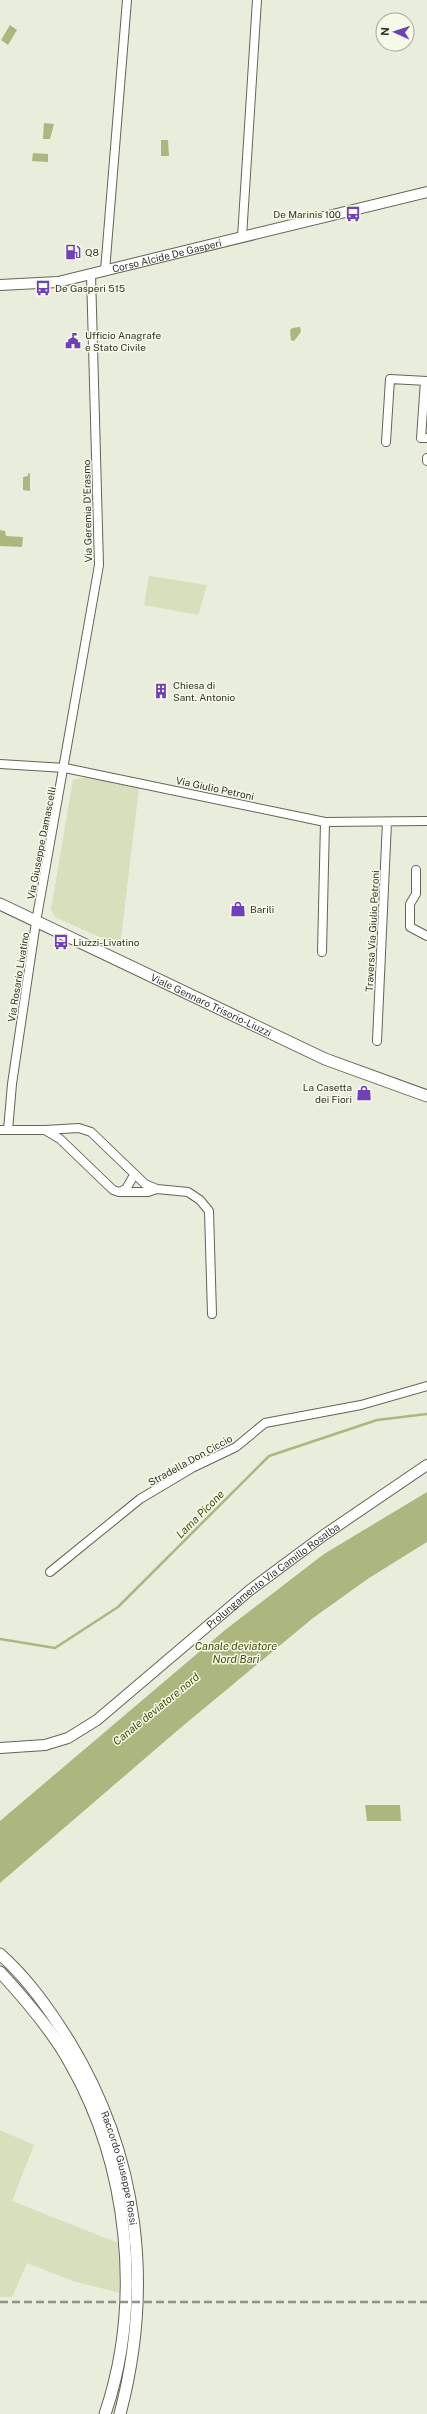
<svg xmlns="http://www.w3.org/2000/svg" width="427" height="2414" viewBox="0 0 427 2414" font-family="'Public Sans',sans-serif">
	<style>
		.green { fill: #d7dfbc }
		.water { fill: #abb77e }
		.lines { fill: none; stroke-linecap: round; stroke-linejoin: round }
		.stream { stroke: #abb77e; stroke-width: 2.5 }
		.minor-casing { stroke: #636657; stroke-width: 10 }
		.tertiary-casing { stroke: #636657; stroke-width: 12 }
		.secondary-casing { stroke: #636657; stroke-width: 13 }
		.minor { stroke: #fff; stroke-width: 8 }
		.tertiary { stroke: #fff; stroke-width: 10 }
		.secondary { stroke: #fff; stroke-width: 11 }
		.rail { stroke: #909386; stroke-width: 2.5; stroke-dasharray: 8 4; stroke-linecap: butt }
		.labels { text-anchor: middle; stroke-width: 3; stroke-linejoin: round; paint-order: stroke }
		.poi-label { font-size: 10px; fill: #31332c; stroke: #f6fae8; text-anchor: start }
		.street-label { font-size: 10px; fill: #31332c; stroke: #f6fae8 }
		.water-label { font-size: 11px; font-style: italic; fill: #444d0a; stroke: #f6fae8 }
	</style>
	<rect width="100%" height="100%" fill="#e9eddb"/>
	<path class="green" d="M149 576 207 585 198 615 144 605Z
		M88 777 139 788 120 946 55 917 51 909 73 780Z
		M0 2130 34 2145 12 2201 118 2243 120 2293 73 2281 27 2263 12 2297H0Z"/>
	<path class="water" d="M10 25 17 30 8 45 1 40Z
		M44 123 54 124 50 139H43Z
		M161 140H168L169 156H161Z
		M33 153 48 154V162L32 161Z
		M292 328 300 327 301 332 294 341 291 340 290 330Z
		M28 473 30 474V491L23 490V477L28 476Z
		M0 530 5 531 6 536 23 537 22 547 0 546Z
		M427 1492V1542L369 1578 313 1618 178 1730 0 1883V1821L225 1630 324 1554Z
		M365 1805H400L401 1821H367Z"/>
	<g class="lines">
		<path class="stream" d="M0 1639 55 1648 118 1607 269 1456 377 1420 427 1414"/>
		<defs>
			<path id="minor" d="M242 237 257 0
				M105 271 127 0
				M425 381 421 438H427
				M386 442 390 379 427 381
				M427 461V458
				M0 764 65 768 325 822 427 821
				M416 870V894L410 904V927L427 936
				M322 952 325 822
				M377 1041 387 822
				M0 1130H45
				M8 1130 12 1084 36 922 99 565 91 274
				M134 1175 126 1189 119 1192 113 1190 60 1139 45 1130 79 1128 91 1132 145 1184 157 1189 188 1192 200 1200 209 1211 212 1314
				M120 1192H148L157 1189
				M50 1572 140 1499 192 1468 236 1447 265 1423 361 1405 427 1386"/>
			<g id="tertiary">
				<path id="s1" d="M0 285 58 282 427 192"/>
				<path id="s2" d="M0 1748 45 1745 68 1738 97 1720 250 1590 324 1535 427 1465"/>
			</g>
			<g id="secondary">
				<path id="s3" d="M0 904 325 1059 427 1096"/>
				<path id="s4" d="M0 1954C28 1979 49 2009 69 2041 139 2156 154 2285 120 2414"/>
				<path d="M0 1972C24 1998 53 2032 70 2063 129 2166 143 2302 105 2414"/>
			</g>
		</defs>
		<use href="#minor" class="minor-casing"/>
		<use href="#tertiary" class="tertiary-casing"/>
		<use href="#secondary" class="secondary-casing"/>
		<use href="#minor" class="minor"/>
		<use href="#tertiary" class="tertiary"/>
		<use href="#secondary" class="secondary"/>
		<path class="rail" d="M0 2302H427"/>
	</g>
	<defs>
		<symbol id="bus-bare" viewBox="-9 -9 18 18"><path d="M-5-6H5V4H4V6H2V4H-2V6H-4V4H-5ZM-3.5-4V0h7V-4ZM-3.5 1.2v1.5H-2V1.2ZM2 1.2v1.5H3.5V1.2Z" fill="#6f40b7" stroke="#f6fae8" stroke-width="2.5" paint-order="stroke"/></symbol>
		<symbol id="fuel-bare" viewBox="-9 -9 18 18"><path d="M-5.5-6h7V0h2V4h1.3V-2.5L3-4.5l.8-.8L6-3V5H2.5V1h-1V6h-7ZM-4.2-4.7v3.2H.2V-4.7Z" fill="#6f40b7" stroke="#f6fae8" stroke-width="2.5" paint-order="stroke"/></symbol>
		<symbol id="civic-bare" viewBox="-9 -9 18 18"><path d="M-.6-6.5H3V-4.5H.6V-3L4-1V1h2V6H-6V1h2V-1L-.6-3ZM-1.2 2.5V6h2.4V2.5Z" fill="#6f40b7" stroke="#f6fae8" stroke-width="2.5" paint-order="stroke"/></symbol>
		<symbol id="building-bare" viewBox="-9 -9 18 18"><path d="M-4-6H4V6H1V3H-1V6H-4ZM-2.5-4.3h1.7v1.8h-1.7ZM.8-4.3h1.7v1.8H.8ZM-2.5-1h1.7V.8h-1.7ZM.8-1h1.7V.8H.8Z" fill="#6f40b7" stroke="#f6fae8" stroke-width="2.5" paint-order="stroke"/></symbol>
		<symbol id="shop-bare" viewBox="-9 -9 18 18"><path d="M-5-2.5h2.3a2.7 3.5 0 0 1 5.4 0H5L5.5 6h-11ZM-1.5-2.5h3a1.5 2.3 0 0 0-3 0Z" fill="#6f40b7" stroke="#f6fae8" stroke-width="2.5" paint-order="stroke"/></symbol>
	</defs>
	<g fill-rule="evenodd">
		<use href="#bus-bare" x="342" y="203" width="22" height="22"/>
		<use href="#fuel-bare" x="62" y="241" width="22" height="22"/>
		<use href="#bus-bare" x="32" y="277" width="22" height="22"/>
		<use href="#civic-bare" x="62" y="330" width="22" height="22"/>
		<use href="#building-bare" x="150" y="680" width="22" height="22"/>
		<use href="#shop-bare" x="227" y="898" width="22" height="22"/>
		<use href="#bus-bare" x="50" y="931" width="22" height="22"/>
		<use href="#shop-bare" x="353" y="1082" width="22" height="22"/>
	</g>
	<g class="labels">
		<g class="poi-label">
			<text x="341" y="218" text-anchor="end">De Marinis 100</text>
			<text x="85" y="256">Q8</text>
			<text x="55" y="292">De Gasperi 515</text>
			<text x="85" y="339">Ufficio Anagrafe<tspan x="85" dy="12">e Stato Civile</tspan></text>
			<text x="173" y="689">Chiesa di<tspan x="173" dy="12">Sant. Antonio</tspan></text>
			<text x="250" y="913">Barili</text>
			<text x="73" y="946">Liuzzi-Livatino</text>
			<text x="352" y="1091" text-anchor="end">La Casetta<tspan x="352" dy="12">dei Fiori</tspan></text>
		</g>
		<g class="street-label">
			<text dy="4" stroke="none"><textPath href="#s1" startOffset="170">Corso Alcide De Gasperi</textPath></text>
			<text transform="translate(87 511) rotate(-91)" y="4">Via Geremia D'Erasmo</text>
			<text transform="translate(215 788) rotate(12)" y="4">Via Giulio Petroni</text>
			<text transform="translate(41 843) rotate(-79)" y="4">Via Giuseppe Damascelli</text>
			<text transform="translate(372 931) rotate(-87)" y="4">Traversa Via Giulio Petroni</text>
			<text transform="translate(18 977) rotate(-81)" y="4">Via Rosario Livatino</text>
			<text dy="4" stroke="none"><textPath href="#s3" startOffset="234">Viale Gennaro Trisorio-Liuzzi</textPath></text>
			<text transform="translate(190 1460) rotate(-29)" y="4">Stradella Don Ciccio</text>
			<text dy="4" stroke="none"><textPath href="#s2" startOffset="331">Prolungamento Via Camillo Rosalba</textPath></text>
			<text dy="4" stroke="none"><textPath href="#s4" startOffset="249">Raccordo Giuseppe Rossi</textPath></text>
		</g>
		<g class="water-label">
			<text transform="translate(200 1514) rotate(-45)" y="4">Lama Picone</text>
			<text x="236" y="1650">Canale deviatore<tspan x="236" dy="13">Nord Bari</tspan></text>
			<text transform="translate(156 1709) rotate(-39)" y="4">Canale deviatore nord</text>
		</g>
	</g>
	<g transform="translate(395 32) rotate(273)"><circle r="19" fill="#f6fae8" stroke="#a7aa9d"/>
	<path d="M0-3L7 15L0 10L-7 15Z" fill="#6f40b7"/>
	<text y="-6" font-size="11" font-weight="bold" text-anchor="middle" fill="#31332c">N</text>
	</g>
</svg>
